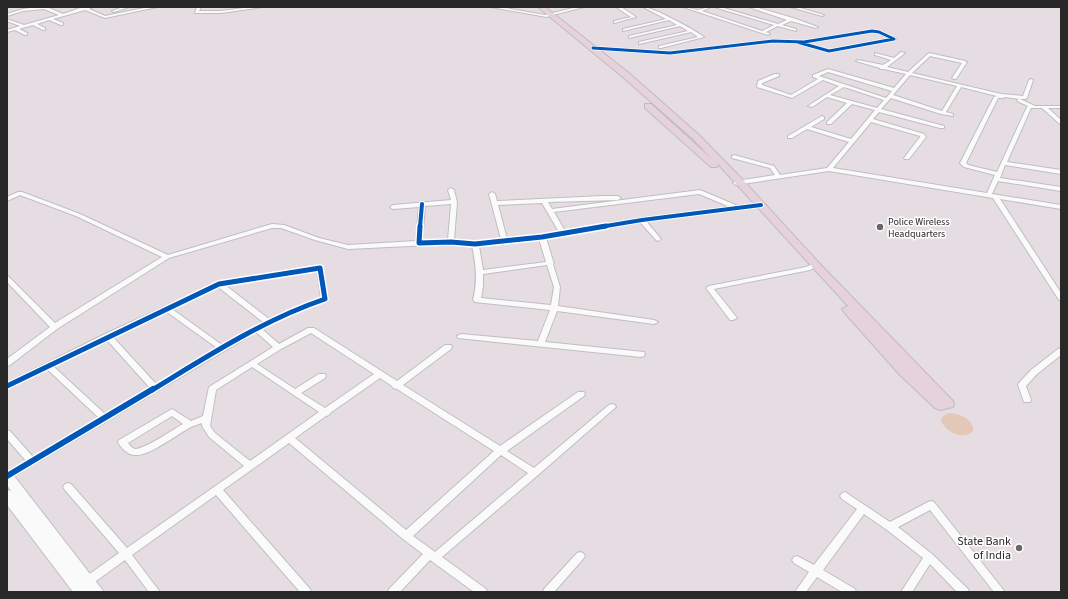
<svg xmlns="http://www.w3.org/2000/svg" width="1068" height="599" viewBox="0 0 1068 599" font-family="'Source Sans 3',sans-serif">
	<style>
		.green { fill: #e3c8b8 }
		.lines { fill: none; stroke-linecap: round; stroke-linejoin: round }
		.street-casing { stroke: #bfbec0; stroke-width: 2 }
		.secondary-casing { stroke: #bfbec0; stroke-width: 2 }
		.primary-casing { stroke: #bfbcbd; stroke-width: 2 }
		.street { fill: #fbfafb; fill-rule: evenodd }
		.secondary { fill: #fbfafb; fill-rule: evenodd }
		.primary { fill: #e6d2db; fill-rule: evenodd }
		.cycleway-far3-casing { stroke: #fff; stroke-width: 4.5 }
		.cycleway-far2-casing { stroke: #fff; stroke-width: 6 }
		.cycleway-far1-casing { stroke: #fff; stroke-width: 8 }
		.cycleway-casing { stroke: #fff; stroke-width: 9 }
		.cycleway-far3 { stroke: #0057b8; stroke-width: 3 }
		.cycleway-far2 { stroke: #0057b8; stroke-width: 4 }
		.cycleway-far1 { stroke: #0057b8; stroke-width: 5 }
		.cycleway { stroke: #0057b8; stroke-width: 6 }
		.poi-dot { fill: #6a6769; stroke: #fff; stroke-width: 1.5 }
		.labels { text-anchor: middle; stroke-width: 3; stroke-linejoin: round; paint-order: stroke }
		.poi-label { font-size: 10px; fill: #282828; stroke: #fff; text-anchor: start }
		.near-poi-label { font-size: 12px; fill: #282828; stroke: #fff; text-anchor: end }
	</style>
	<rect width="100%" height="100%" fill="#e6dde3"/>
	<path class="green" d="M949 413C960 414 969 417 973 427V431C963 441 946 432 941 421 942 416 944 415 949 413Z"/>
	<g class="lines">
		<defs>
			<path id="street" d="M38 7H50L49 8 63 14 83 7H93L89 9 105 16 149 7H157L105 18 85 10 53 19 63 23V25H61L49 20 37 24 45 28V30H43L33 25 19 29 27 33V35H25L15 30 7 32V30L20 26 7 21V19L24 25 59 15 44 9 23 11 7 16V14L23 9Z
				M123 7H129L114 12 112 11Z
				M197 7H201L199 11H221L251 7H262L221 13H195Z
				M491 7H500L545 15 577 7H584L549 16 547 17Z
				M616 7H621L636 17 614 23V21L631 17Z
				M643 7C653 7 695 30 704 37L661 48H659V46L698 37 691 32 639 44V42L688 31 680 26 629 38V36L677 25 669 20 623 31V29L666 19Z
				M683 7C688 7 692 9 697 10 701 10 706 7 711 7L702 11 762 31 774 25 714 7H720L778 24 787 20 749 7H755L793 18 818 27 816 28 791 21 782 25 796 29V31L778 26 766 32 770 34 768 35Z
				M791 7H797L824 15 822 16Z
				M872 30 880 31 896 39 829 52 796 43 773 42 670 54 593 49 591 48 593 47 670 52 773 40 804 41ZM872 32 878 33 890 39 829 50 805 43Z
				M901 52 905 53 887 67 908 72 929 53 965 61 967 62 956 79H954L952 78 962 63 930 56 912 73 1001 94 1023 96 1029 80 1031 79 1033 80 1027 98 1025 99H1020L1035 106H1061V108H1048L1061 120V125L1042 108H1031L1007 162 1061 170V174L1005 165 1000 178 1061 187V191L998 181 992 194 1061 205V209L1000 199 1061 293V300H1059L993 198 829 171 736 185 733 183 736 181 775 175 770 168 732 158V156L734 155 774 166 780 175 827 168 849 142 807 129 792 138H788V136L822 116 824 117V119L811 127 851 139 875 110 852 104 831 124H827V122L847 103 827 97 812 107 808 106 839 86 823 80 792 98 757 87 758 81 775 74H779V76L762 83V85L791 95 818 79 813 77V75L828 69 894 88 906 74 884 69H880V68L856 61 858 60 883 65 891 60 875 55V53L894 58ZM828 72 892 91 886 98 819 76ZM910 75 957 86 942 111 893 95ZM844 87 884 100 877 108 830 95ZM961 87 997 96 994 97 960 163 964 167 995 175 987 193 833 168 871 122 920 136V137L904 158 905 159H909L926 137 924 134 873 119 879 112 940 128H944V126L881 109 891 98 941 114 953 116V114L946 112ZM1005 97 1019 99 1017 100V101L1028 106 1027 107 997 172 968 165 966 163 998 98H1003Z
				M451 188 454 190 457 202 454 240 475 242 501 239 489 194 492 192 495 194 497 201 603 196H618L621 198 618 200 548 202 552 209 700 190 738 206 761 203 764 205 761 207 646 221 661 239 658 241 656 240 640 222 546 238 553 261 554 263 553 264 560 287 558 306 654 320 658 322 654 324 557 311 545 342 644 352 645 354 644 356 641 357 458 338 457 336 461 334 538 341 550 310 475 302 473 300C478 281 476 264 472 246L451 244 348 249 315 240 281 228H272L169 258 57 329 10 365 7 366V359L50 327 7 282V276L9 277 55 323 162 257 76 216 20 195 7 201V197L18 192H22L80 214 168 255 272 224 284 225 319 238 348 245 416 241 419 207 393 209 390 207 393 205 451 200 448 190ZM699 194 730 207 642 218 565 231 554 212ZM542 203 559 232 507 239 498 205ZM451 204 448 240 422 241 425 206ZM539 239 546 262 483 270 479 246ZM547 265 554 287 551 305 481 298 483 286V274Z
				M815 263 818 265 810 270 714 289 737 318 733 320H730L706 288 709 286 806 267Z
				M320 266 323 268 328 299 327 301 291 314 262 329 279 344 308 328H314L397 381 445 345H451L452 347 451 349 403 385 500 446 578 392H584L585 394 584 396 507 451 534 468 609 405 612 404 615 405 616 407 538 475 442 557 486 589 487 592H474L430 560 400 592H388L389 589 423 554 403 539 289 443 223 490 310 589 311 592H300L216 495 132 555 160 592H149L125 560 92 584 88 586 84 584 83 581 84 578 119 553 65 490 63 487 65 484 68 483 71 484 127 548 244 466 209 437 202 426V423C198 424 194 426 191 427 177 434 149 457 134 455 127 454 121 448 118 442L119 440 172 409 191 421 203 416 209 387 273 347 256 332 55 452 7 480V472L26 461 7 439V430L10 431 33 457 99 418 47 369 7 389V383L105 334 217 283ZM317 270 321 298 304 304 269 319 225 285ZM218 287 263 322 222 345 172 309ZM167 312 217 348 156 384 113 337ZM311 333 374 374 325 408 301 393 325 378 326 376 325 374H319L295 389 257 364 281 349ZM107 340 150 388 105 414 53 366ZM252 367 319 412 250 461 215 433 210 426 216 390ZM380 378 392 386 393 388 397 389 494 451 406 530 295 438 326 416 329 415 330 413ZM172 416 183 424C174 429 145 449 135 449 132 448 130 445 128 443ZM501 455 528 473 435 552 413 536Z
				M1061 348V355L1037 374 1026 386 1031 400 1030 402H1024L1018 385 1019 383 1031 370 1058 349Z
				M845 492 890 522 928 502 931 501 934 502 1005 592H994L930 510 898 527 932 554 968 589 969 592H957L930 564 912 592H901L923 558 887 530 864 514 823 570 855 589 856 592H842L817 577 806 592H795L809 572 794 563 792 560 794 557 797 556 814 565 857 509 842 499 840 496 842 493Z
				M580 552 583 553 585 556 583 559 554 592H543L544 589 577 553Z"/>
			<path id="secondary" d="M7 471 11 472 104 592H73L7 505V490L11 491 7 485Z"/>
			<path id="primary" d="M538 7H545L630 74 699 135 744 181 819 263 953 401 954 404 953 407 940 410 935 408 899 374 844 312 842 309 848 306 718 164 717 167H711L645 108V104H651L714 161 693 139 624 78Z"/>
		</defs>
		<use href="#street" class="street-casing"/>
		<use href="#secondary" class="secondary-casing"/>
		<use href="#primary" class="primary-casing"/>
		<use href="#street" class="street"/>
		<use href="#secondary" class="secondary"/>
		<use href="#primary" class="primary"/>
		<defs>
			<path id="cycleway-far3" d="M593 48 670 53 773 41 804 42 872 31 879 32 894 39 829 51 797 42"/>
			<path id="cycleway-far2" d="M420 227 422 204
				M600 227 642 220 761 205"/>
			<path id="cycleway-far1" d="M420 226 419 243 451 242 475 244 542 237 606 226
				M7 386 219 284 320 268 325 299C263 320 208 356 152 390"/>
			<path id="cycleway" d="M7 476 153 389"/>
		</defs>
		<use href="#cycleway-far3" class="cycleway-far3-casing"/>
		<use href="#cycleway-far2" class="cycleway-far2-casing"/>
		<use href="#cycleway-far1" class="cycleway-far1-casing"/>
		<use href="#cycleway" class="cycleway-casing"/>
		<use href="#cycleway-far3" class="cycleway-far3"/>
		<use href="#cycleway-far2" class="cycleway-far2"/>
		<use href="#cycleway-far1" class="cycleway-far1"/>
		<use href="#cycleway" class="cycleway"/>
	</g>
	<g class="poi-dot">
		<circle cx="880" cy="227" r="4"/>
		<circle cx="1019" cy="548" r="4"/>
	</g>
	<g class="labels">
		<g class="poi-label">
			<text x="888" y="225">Police Wireless<tspan x="888" dy="12">Headquarters</tspan></text>
		</g>
		<g class="near-poi-label">
			<text x="1011" y="545">State Bank<tspan x="1011" dy="14">of India</tspan></text>
		</g>
	</g>
	<rect width="1068" height="599" fill="none" stroke="#282828" stroke-width="16"/>
</svg>
